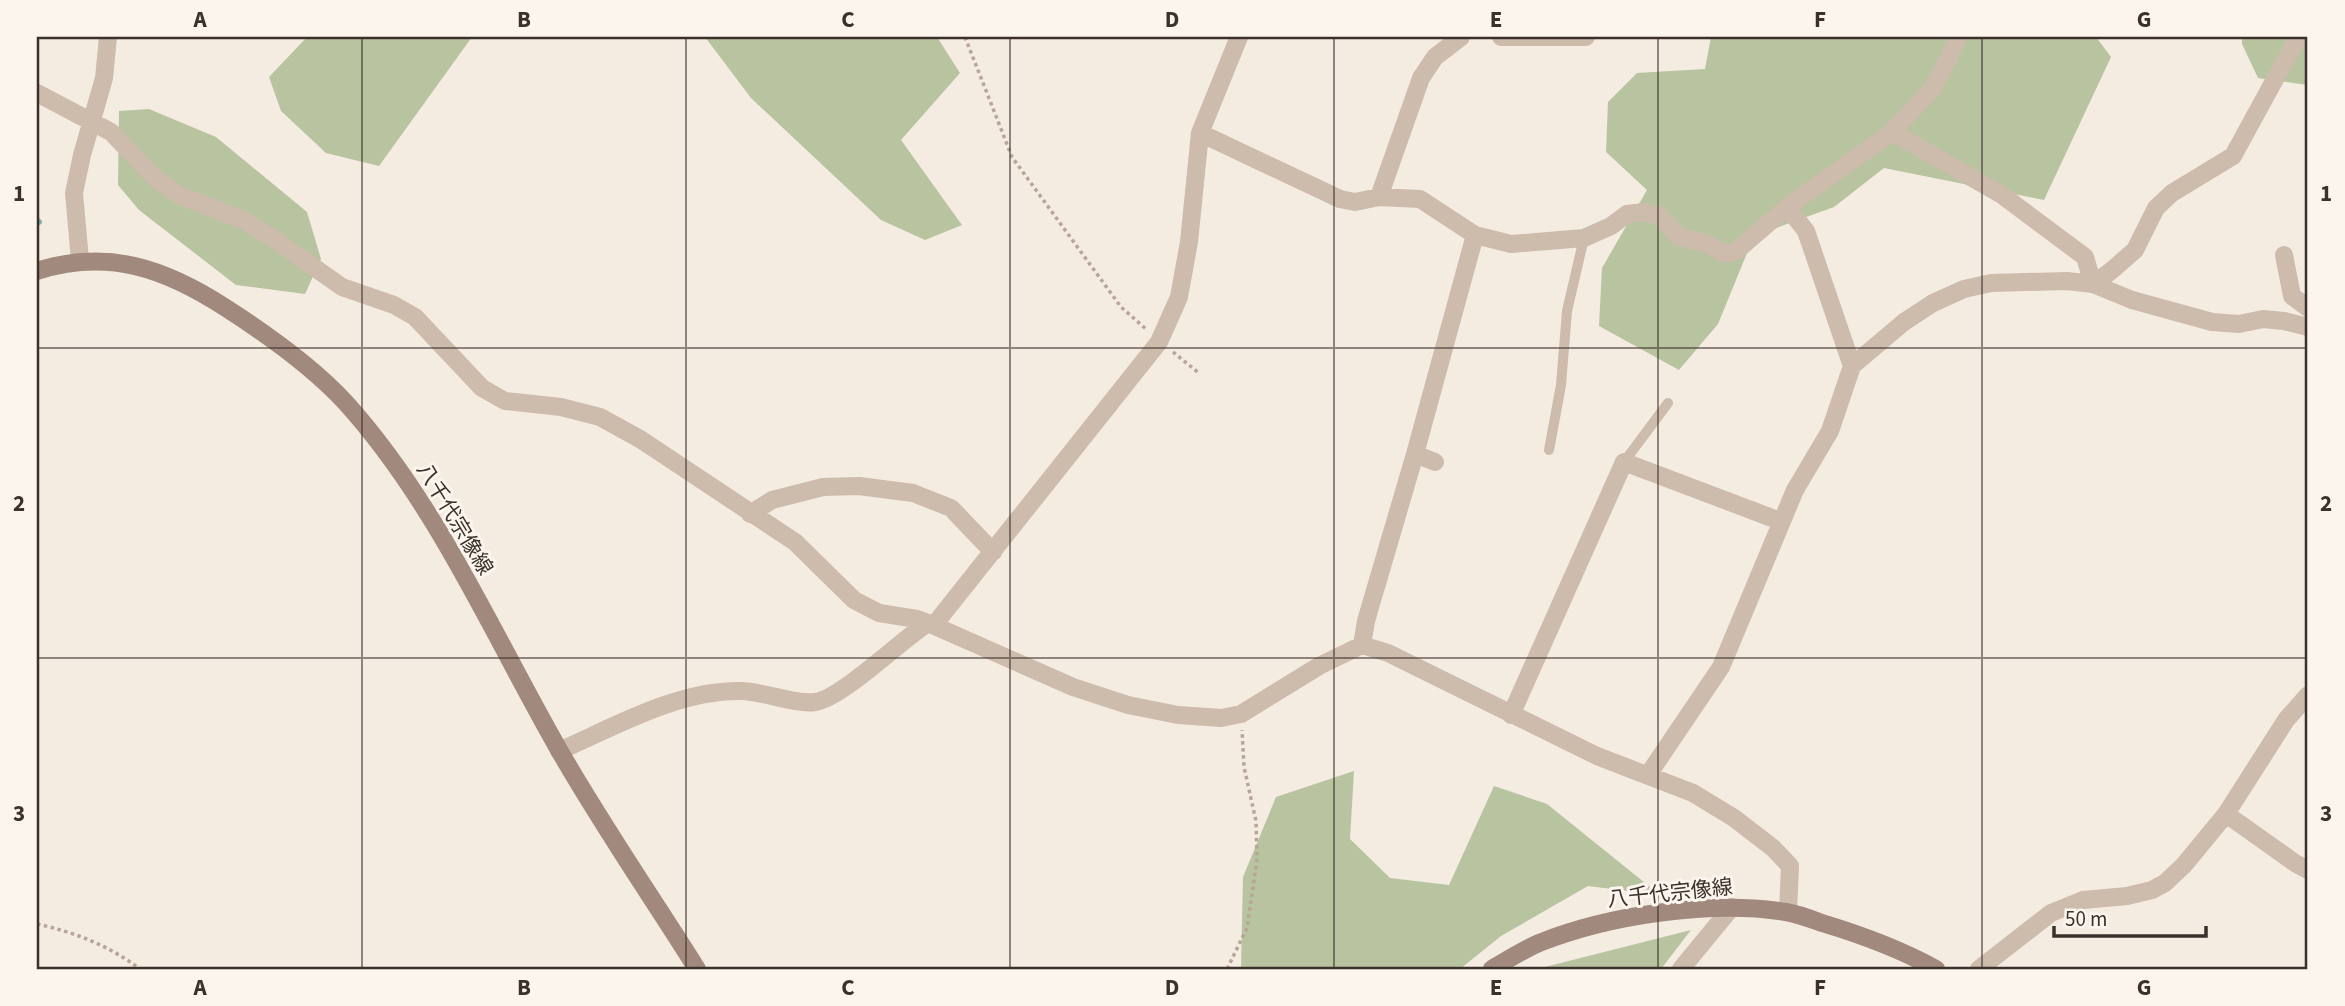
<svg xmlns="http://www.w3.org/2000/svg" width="2345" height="1006" viewBox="0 0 2345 1006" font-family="'Source Sans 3','Noto Sans JP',sans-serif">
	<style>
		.green { fill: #b8c4a0 }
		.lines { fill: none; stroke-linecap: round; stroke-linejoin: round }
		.stream { stroke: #7fb0b2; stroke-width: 6 }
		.path { stroke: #b9a596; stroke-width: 3.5; stroke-dasharray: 3.5 3.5; stroke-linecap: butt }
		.lane { stroke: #cdbbac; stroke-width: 10 }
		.street { stroke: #cdbbac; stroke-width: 18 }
		.secondary { stroke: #a18a7d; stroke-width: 18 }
		.grid { fill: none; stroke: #3b302b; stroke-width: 2; stroke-opacity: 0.55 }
		.labels { text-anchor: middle; stroke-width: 6; stroke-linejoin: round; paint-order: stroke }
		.street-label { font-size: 21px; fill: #3b302b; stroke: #fbf5ee }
		.neatline { fill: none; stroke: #3b302b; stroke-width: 2.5 }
		.grid-label { font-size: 23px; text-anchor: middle; font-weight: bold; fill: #3b302b }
	</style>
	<rect width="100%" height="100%" fill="#f4ebe1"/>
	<path class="green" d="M307 37H472L379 166 326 153 281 111 269 77Z
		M705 37H937L960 73 901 140 962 225 925 240 881 220 751 98Z
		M1711 37H2096L2111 57 2044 200 1884 168 1834 207 1754 236 1718 324 1679 370 1599 326 1602 268 1647 190 1606 152 1608 102 1637 73 1705 69Z
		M2242 37H2308V85L2258 78 2242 44Z
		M149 109 216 137 307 212 321 259 305 294 236 285 139 210 118 185 119 111Z
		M1354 771 1350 839 1390 878 1449 885 1494 786 1547 804 1660 895 1588 886 1501 936 1460 969H1241L1243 877 1276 797Z
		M1691 930 1661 969H1537Z"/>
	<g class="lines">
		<path class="stream" d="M37 220 39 222"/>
		<path class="path" d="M965 37 1012 157 1121 307 1146 329
			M1173 352 1200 374
			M37 924C74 932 110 946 140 969
			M1227 969 1247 928 1257 860 1256 821 1244 767 1242 730"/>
		<path class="lane" d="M1549 450 1561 385 1567 311 1584 238
			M1624 462 1668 403"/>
		<path class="street" d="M1501 37H1586
			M37 93 111 132 155 178 179 195 243 220 274 239 342 287 394 305 415 317 482 388 505 401 561 407 600 417 640 439 795 542 854 600 879 613 917 619 928 623 1073 687 1128 705 1178 715 1221 718 1241 714 1319 666 1362 645 1388 653 1597 756 1693 793 1734 818 1773 848 1790 866 1788 912
			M1892 132 2002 195 2085 257 2093 284 2111 271 2135 250 2156 208 2172 193 2233 156 2298 37
			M1200 133 1340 199 1355 202 1379 197 1420 199 1475 235 1511 244 1584 238 1611 226 1627 214 1644 212 1660 216 1678 236 1710 245 1723 253 1735 252 1787 207 1892 132 1932 89 1946 63 1958 37
			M1379 197 1421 78 1435 57 1461 37
			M1787 207 1806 231 1852 366
			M2284 255 2292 296 2308 308
			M80 260 74 193 82 155 104 78 108 37
			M1415 454 1435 462
			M750 514 772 500 823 487 859 486 913 493 951 508 993 552
			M934 625 1159 342 1179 297 1189 242 1200 133 1239 37
			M1362 645 1366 621 1415 454 1475 235
			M1511 715 1624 462 1780 521
			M559 751C616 726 678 690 741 691 762 691 795 705 815 702 841 699 902 639 928 623
			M1648 775 1721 667 1795 490 1830 431 1852 366 1904 322 1933 303 1964 289 1991 283 2067 281 2093 284 2132 300 2212 322 2239 324 2263 319 2284 321 2308 327
			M2226 814 2295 863 2308 870
			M1681 969 1732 907
			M1979 969 2051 913 2083 900 2127 896 2152 890 2165 883 2184 865 2226 814 2286 720 2308 695"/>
		<path class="secondary" d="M37 271C108 248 166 269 226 308 268 335 312 366 346 403 437 504 492 633 559 750 602 825 651 896 697 969
			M1492 969C1507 960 1523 950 1539 943 1609 915 1711 900 1786 912 1798 914 1811 919 1822 923 1862 935 1900 949 1936 969"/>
	</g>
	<path class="grid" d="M362 37V969M686 37V969M1010 37V969M1334 37V969M1658 37V969M1982 37V969M37 348H2308M37 658H2308"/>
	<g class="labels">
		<g class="street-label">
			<text transform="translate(455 519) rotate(59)" y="7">八千代宗像線</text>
			<text transform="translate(1670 893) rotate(-6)" y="7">八千代宗像線</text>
		</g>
	</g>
	<rect width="2345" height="1006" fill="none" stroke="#fbf5ee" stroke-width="77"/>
	<path d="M2054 926v10h152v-10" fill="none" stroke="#3b302b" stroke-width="3.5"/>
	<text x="2065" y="926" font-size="21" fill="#3b302b" stroke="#fbf5ee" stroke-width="5" paint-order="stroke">50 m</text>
	<rect x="38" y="38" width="2268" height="930" class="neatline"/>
	<g class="grid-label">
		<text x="200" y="27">A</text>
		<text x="524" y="27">B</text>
		<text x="848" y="27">C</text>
		<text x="1172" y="27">D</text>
		<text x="1496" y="27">E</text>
		<text x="1820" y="27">F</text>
		<text x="2144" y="27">G</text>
		<text x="19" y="201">1</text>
		<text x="2326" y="201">1</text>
		<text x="19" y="511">2</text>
		<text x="2326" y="511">2</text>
		<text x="19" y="821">3</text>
		<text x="2326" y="821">3</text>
		<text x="200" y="995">A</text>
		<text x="524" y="995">B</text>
		<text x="848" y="995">C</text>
		<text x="1172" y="995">D</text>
		<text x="1496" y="995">E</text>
		<text x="1820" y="995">F</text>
		<text x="2144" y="995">G</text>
	</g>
</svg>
